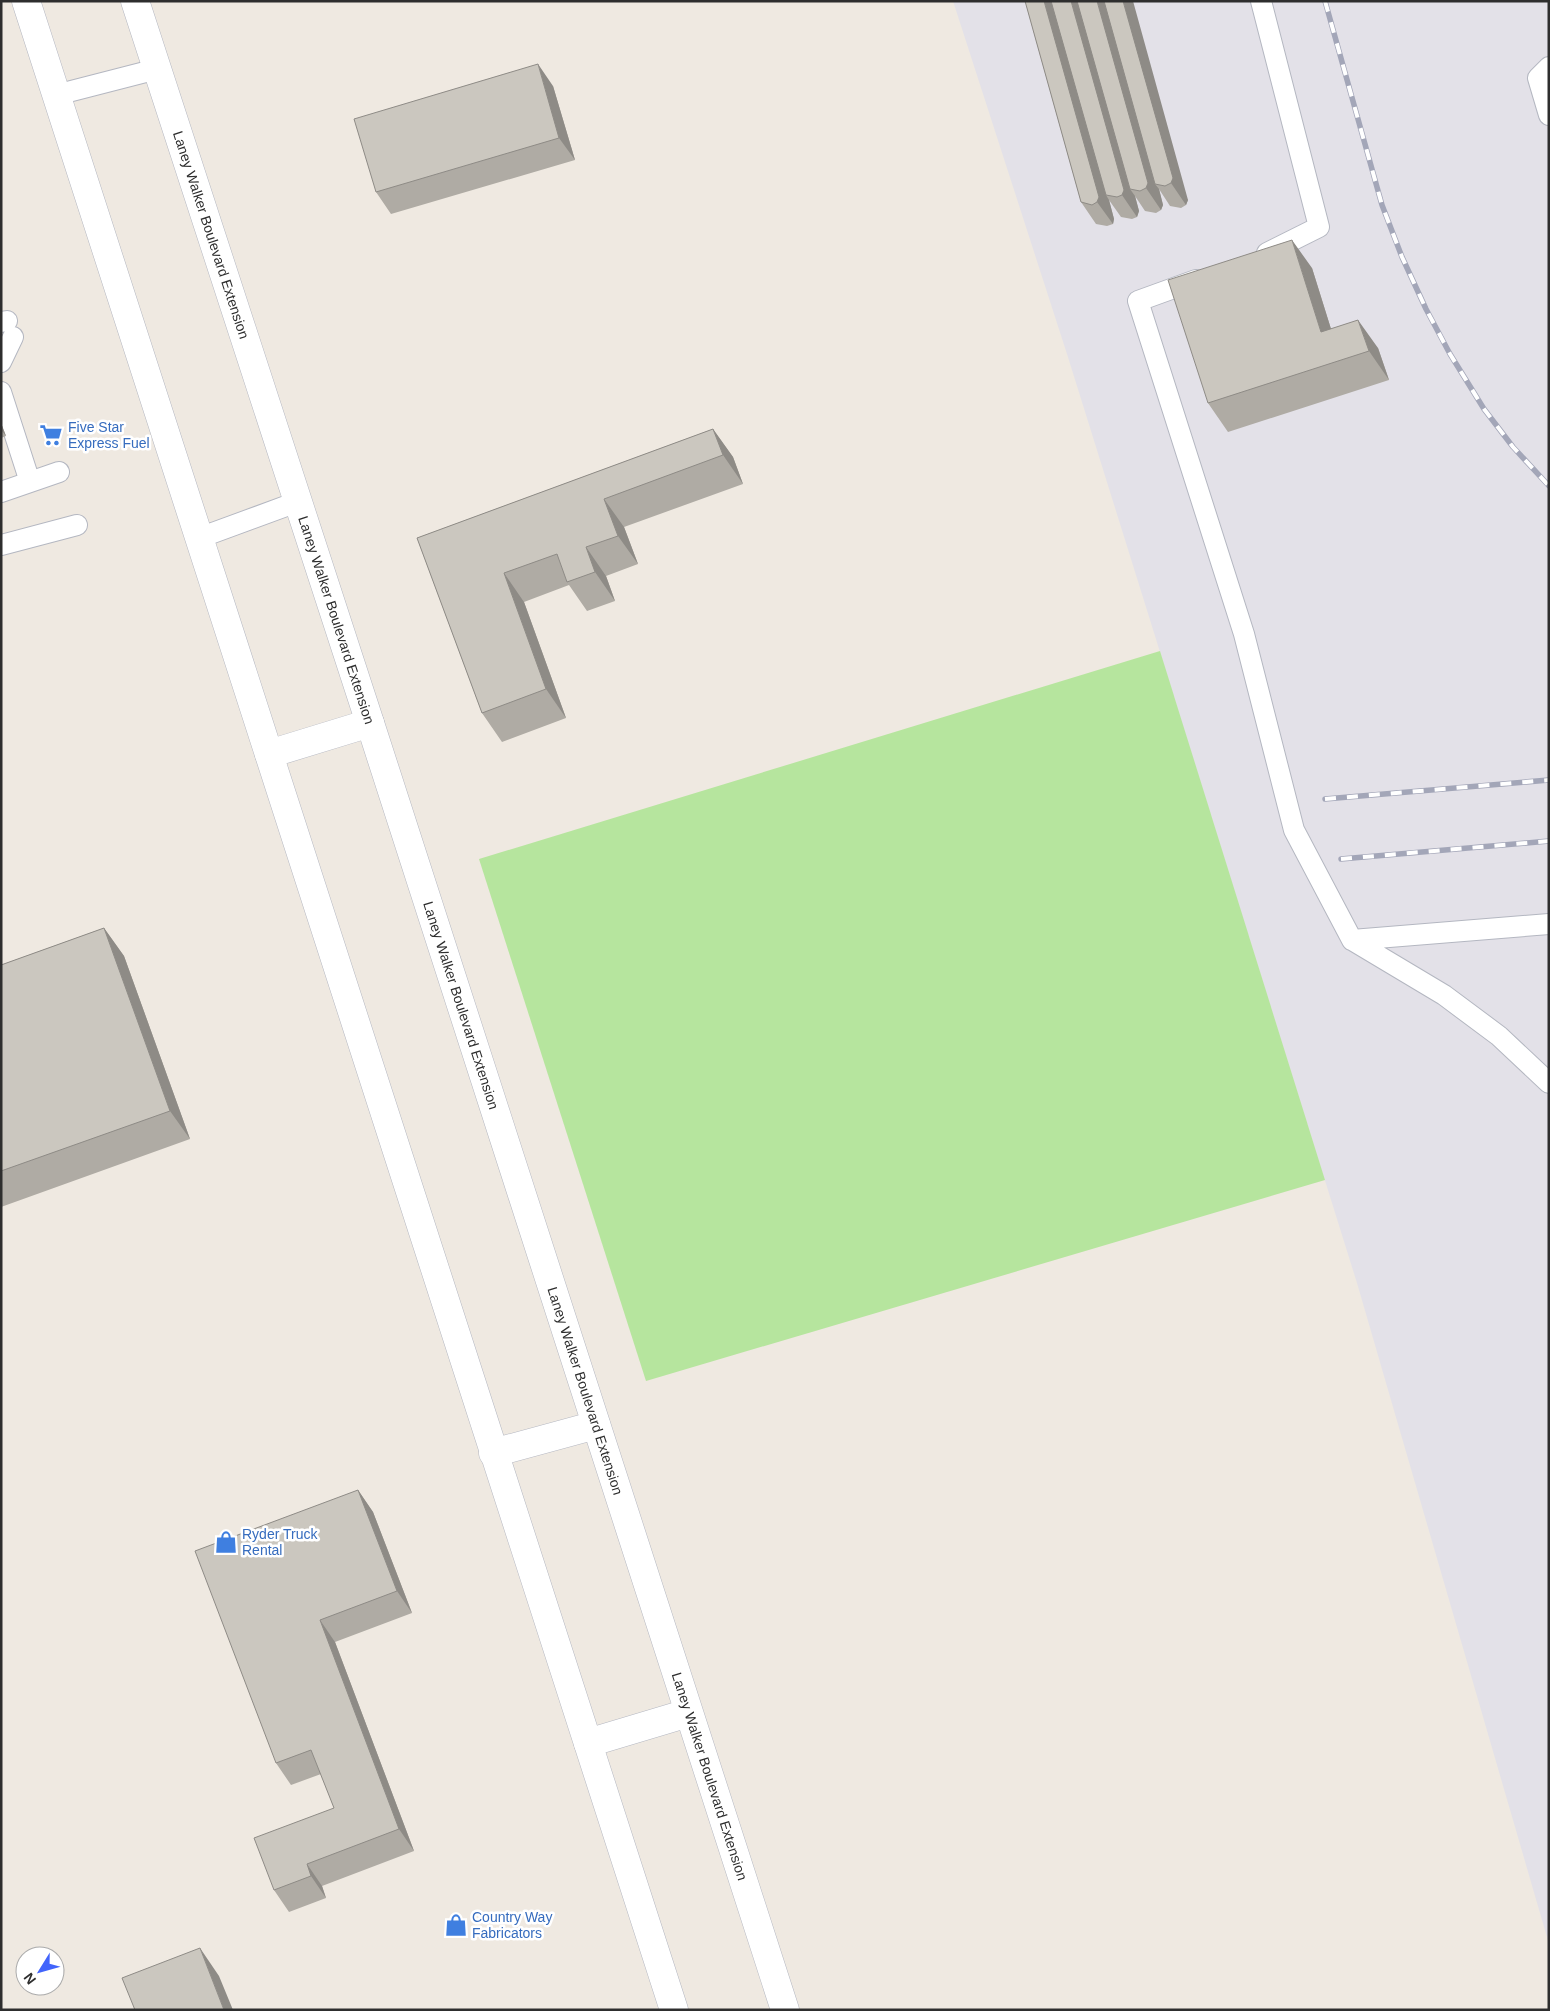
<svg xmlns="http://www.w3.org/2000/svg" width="1550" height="2011" viewBox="0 0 1550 2011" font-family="Arial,sans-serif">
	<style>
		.industrial { fill: #e3e1e8 }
		.green { fill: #b6e59e }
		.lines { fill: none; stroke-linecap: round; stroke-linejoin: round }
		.service-casing { stroke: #b4b7c1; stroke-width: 22 }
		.secondary-casing { stroke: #b4b7c1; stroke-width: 29 }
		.service { stroke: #fff; stroke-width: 20 }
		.secondary { stroke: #fff; stroke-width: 28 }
		.rail-casing { stroke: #a3a6b8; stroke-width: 5.5 }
		.rail { stroke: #fff; stroke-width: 4; stroke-dasharray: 11; stroke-linecap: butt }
		.wall { fill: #afaba4 }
		.shaded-wall { fill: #8e8b86 }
		.building { fill: #cbc7bf; stroke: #8e8b86 }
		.labels { text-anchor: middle; stroke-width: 5; stroke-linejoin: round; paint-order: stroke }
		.street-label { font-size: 14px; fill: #2e2e2e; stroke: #fff }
		.shop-label { font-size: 14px; fill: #366cbe; stroke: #fff; text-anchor: start }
	</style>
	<rect width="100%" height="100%" fill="#efe9e1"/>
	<path class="industrial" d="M953 1H1549V1944L1357 1283 1067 354Z"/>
	<path class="green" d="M1160 651 1325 1180 646 1381 479 859Z"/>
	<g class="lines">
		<defs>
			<path id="service" d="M1261 1 1319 227 1267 253
				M1549 67 1538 78 1549 115
				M56 95 157 69
				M1196 280 1138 301 1244 634 1294 830 1352 940 1549 924
				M1 322 7 321
				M1 362 13 337
				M1 392 30 482
				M1 492 59 472
				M199 538 297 502
				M1 545 77 525
				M1352 940 1444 995 1499 1036 1549 1083"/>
			<g id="secondary">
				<path d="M26 1 674 2010"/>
				<path id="s1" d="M135 1 370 723 785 2010"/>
				<path d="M269 754 370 723"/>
				<path d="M493 1453 596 1425"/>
				<path d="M588 1743 688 1713"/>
			</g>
		</defs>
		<use href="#service" class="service-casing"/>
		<use href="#secondary" class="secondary-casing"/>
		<use href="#service" class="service"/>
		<use href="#secondary" class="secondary"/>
		<defs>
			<path id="rail" d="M1325 1 1382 205 1402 257 1426 309 1450 354 1484 409 1513 447 1549 486
				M1325 799 1549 780
				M1341 859 1549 841"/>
		</defs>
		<use href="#rail" class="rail-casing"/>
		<use href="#rail" class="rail"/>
	</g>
	<path class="wall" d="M1025 1 1188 200 1186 205 1181 208 1170 206 1159 189 1163 205 1161 210 1156 213 1145 211 1135 196 1139 211 1137 217 1132 219 1121 217 1109 200 1114 219 1113 224 1107 226 1096 224 1081 202Z
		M553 86 575 160 391 214 376 192Z
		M1312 268 1331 329 1378 348 1389 380 1228 432 1208 403Z
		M1 423 6 436 1 438Z
		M713 429 733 457 743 484 624 527 638 564 606 576 615 601 587 611 569 585 524 602 566 718 502 742 482 713 417 538Z
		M104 928 124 956 190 1139 1 1207V965Z
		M358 1490 373 1512 412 1613 335 1642 414 1851 322 1886 326 1898 289 1912 274 1890 334 1808 321 1774 291 1785 276 1763Z"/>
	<path class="shaded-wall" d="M1044 1H1054L1106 195 1109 200 1114 219 1113 224 1097 202Z
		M1071 1H1080L1130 189 1135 196 1139 211 1137 217 1122 195Z
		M1097 1H1106L1155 184 1159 189 1163 205 1161 210 1146 188Z
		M1123 1H1133L1188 200 1186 205 1171 183Z
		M538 64 553 86 575 160 559 138Z
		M1292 240 1312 268 1341 361 1321 332Z
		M1358 320 1378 348 1389 380 1369 351Z
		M1 423 6 436 1 430Z
		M713 429 733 457 743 484 723 455Z
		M604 499 624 527 638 564 618 536Z
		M586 547 606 576 615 601 595 572Z
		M504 573 524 602 566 718 546 689Z
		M104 928 124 956 190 1139 170 1111Z
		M358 1490 373 1512 412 1613 397 1591Z
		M320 1620 335 1642 414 1851 399 1829Z
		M307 1864 322 1886 326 1898 311 1876Z
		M200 1948 219 1976 233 2010H224Z"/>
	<path class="building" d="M1025 1H1044L1099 197 1097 202 1092 205 1081 202Z
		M1051 1H1071L1124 190 1122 195 1117 197 1106 195Z
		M1077 1H1097L1148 183 1146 188 1140 191 1130 189Z
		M1104 1H1123L1173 178 1171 183 1165 186 1155 184Z
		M538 64 559 138 376 192 354 119Z
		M1292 240 1321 332 1358 320 1369 351 1208 403 1168 280Z
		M713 429 723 455 604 499 618 536 586 547 595 572 567 582 557 554 504 573 546 689 482 713 417 538Z
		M104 928 170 1111 1 1171V965Z
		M358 1490 397 1591 320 1620 399 1829 307 1864 311 1876 274 1890 254 1838 334 1808 311 1750 276 1763 195 1551Z
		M200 1948 224 2010H135L122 1978Z"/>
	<defs>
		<symbol id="supermarket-bare" viewBox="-9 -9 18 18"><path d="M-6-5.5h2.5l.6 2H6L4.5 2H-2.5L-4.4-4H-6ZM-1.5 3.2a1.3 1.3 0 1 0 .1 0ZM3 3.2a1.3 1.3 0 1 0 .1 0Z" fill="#3f7fe0" stroke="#fff" stroke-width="2.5" paint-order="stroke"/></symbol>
		<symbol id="shop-bare" viewBox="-9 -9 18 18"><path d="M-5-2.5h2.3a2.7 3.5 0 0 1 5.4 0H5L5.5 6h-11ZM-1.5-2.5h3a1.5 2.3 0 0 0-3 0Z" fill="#3f7fe0" stroke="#fff" stroke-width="2.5" paint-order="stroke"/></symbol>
	</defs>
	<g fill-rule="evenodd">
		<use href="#supermarket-bare" x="35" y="419" width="32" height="32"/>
		<use href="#shop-bare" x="210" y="1526" width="32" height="32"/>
		<use href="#shop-bare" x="440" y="1909" width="32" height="32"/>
	</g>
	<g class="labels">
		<g class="street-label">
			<text dy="5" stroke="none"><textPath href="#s1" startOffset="246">Laney Walker Boulevard Extension</textPath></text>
			<text dy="5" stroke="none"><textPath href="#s1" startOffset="651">Laney Walker Boulevard Extension</textPath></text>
			<text dy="5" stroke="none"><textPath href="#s1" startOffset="1056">Laney Walker Boulevard Extension</textPath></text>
			<text dy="5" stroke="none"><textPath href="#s1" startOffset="1461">Laney Walker Boulevard Extension</textPath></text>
			<text dy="5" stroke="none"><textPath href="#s1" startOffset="1866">Laney Walker Boulevard Extension</textPath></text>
		</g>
		<g class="shop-label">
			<text x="68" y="432">Five Star<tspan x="68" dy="16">Express Fuel</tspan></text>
			<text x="242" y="1539">Ryder Truck<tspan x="242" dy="16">Rental</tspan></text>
			<text x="472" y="1922">Country Way<tspan x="472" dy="16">Fabricators</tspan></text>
		</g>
	</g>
	<rect width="1550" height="2011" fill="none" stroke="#2e2e2e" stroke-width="5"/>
	<g transform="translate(40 1971) rotate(233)"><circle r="24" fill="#ffffff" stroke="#ababab"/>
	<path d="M0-4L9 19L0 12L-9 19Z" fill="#4264fb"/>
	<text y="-8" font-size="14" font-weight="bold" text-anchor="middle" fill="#2e2e2e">N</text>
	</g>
</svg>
